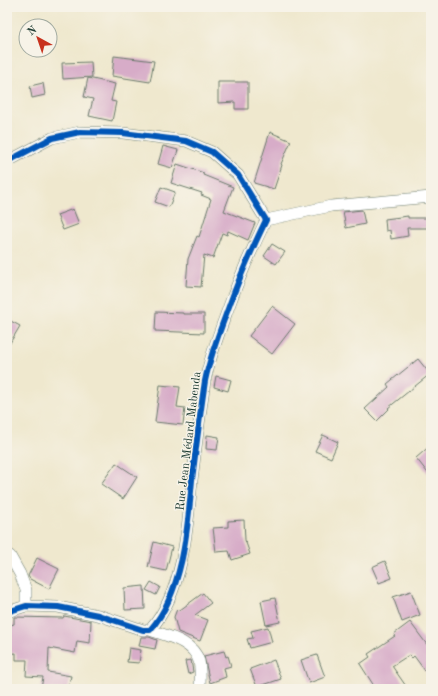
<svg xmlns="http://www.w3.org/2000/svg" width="438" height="696" viewBox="0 0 438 696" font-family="'Old Standard TT',serif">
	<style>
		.building { fill: #d7acc8 }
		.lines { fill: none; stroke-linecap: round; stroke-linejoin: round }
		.street-casing { stroke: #68796a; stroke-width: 12 }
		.street { stroke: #fff; stroke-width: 11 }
		.cycleway-casing { stroke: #f7f3e8; stroke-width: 8 }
		.cycleway { stroke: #0057b8; stroke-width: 6 }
		.labels { text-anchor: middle; stroke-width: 3; stroke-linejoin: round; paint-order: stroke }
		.street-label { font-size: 12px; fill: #1f3d34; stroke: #f7f3e8 }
	</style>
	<rect width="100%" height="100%" fill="#f7f3e8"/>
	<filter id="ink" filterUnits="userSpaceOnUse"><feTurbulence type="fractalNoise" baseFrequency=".025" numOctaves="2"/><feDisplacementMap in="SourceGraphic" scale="8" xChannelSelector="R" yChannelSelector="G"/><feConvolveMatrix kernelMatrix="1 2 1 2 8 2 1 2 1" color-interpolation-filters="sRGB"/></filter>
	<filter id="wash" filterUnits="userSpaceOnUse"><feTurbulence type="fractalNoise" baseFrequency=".012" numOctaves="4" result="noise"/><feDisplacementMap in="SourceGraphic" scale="16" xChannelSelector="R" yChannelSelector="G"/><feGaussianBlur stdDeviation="0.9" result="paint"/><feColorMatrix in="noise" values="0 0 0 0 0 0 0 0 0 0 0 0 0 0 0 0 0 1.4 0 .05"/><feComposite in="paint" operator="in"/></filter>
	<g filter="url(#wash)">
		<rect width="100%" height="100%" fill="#efe8ce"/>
		<g id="blocks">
			<path class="building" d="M114 56 154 61 150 82 112 76Z
				M91 62 92 77 63 79 62 63Z
				M88 78 115 84 111 101 116 102 112 121 89 116 93 99 84 97Z
				M218 82H248V109H235V102L218 103Z
				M43 83 45 95 32 98 30 86Z
				M270 132 291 141 281 164 282 165 274 189 254 183Z
				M163 146 178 150 172 168 158 164Z
				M177 164 204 173 203 175 233 187 224 211 255 223 248 240 228 231 227 235 222 233 213 258 204 255 201 287 186 286 188 259 197 236 199 237 211 199 201 195 202 193 171 183Z
				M161 187 175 192 169 207 155 202Z
				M73 209 79 224 63 230 57 215Z
				M362 210 365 224 346 228 343 212Z
				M408 216V218H431V228H407L408 236 391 239 390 230 386 231 385 219Z
				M272 244 285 252 276 264 264 256Z
				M272 306 295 324 272 354 249 336Z
				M156 312 183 313V314H204V333L155 331Z
				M7 319 20 326 7 348Z
				M418 359 430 374 388 408 389 409 377 421 365 409 389 387 387 384Z
				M216 376 231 380 228 391 214 387Z
				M160 385 180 387 177 407 185 408 183 425 155 422Z
				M207 435 219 437 217 450 206 449Z
				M323 435 338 442 331 458 315 451Z
				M431 445V477L416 458Z
				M116 463 137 477 123 499 101 484Z
				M244 520 245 540 250 554 232 560 229 551 216 552 213 528 228 527V521Z
				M154 542 172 547 166 571 148 567Z
				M37 558 59 569 49 589 30 579 28 576Z
				M385 561 392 578 379 583 372 567Z
				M151 582 160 587 156 595 146 590Z
				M144 586 145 609 125 610 124 588Z
				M411 591 420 615 402 622 393 597Z
				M203 593 211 603 195 615 208 620 200 641 178 632 174 617 177 609 180 610Z
				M275 598 280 622 266 625 261 601Z
				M64 616 91 621 90 643 77 641 75 653 49 648 48 672 71 676 68 689H41L43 677 26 676 27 660H16V653L7 654V626L14 624V617L63 618Z
				M410 622 431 650V679L414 656 412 658 409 655 392 666 408 689H376L360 664 370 657 368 654 395 636 394 634Z
				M268 627 272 642 250 648 247 639 253 638 251 631Z
				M141 637H149L157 640 155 649 139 646Z
				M129 648 141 650 139 663 127 662Z
				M224 651 226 657 228 656 231 666 224 668 226 677 210 683 204 656Z
				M317 655 325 677 309 683 301 660Z
				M191 660 193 672 188 674 185 661Z
				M274 660 281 679 257 687 250 669Z"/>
		</g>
	</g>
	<g filter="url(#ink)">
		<use href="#blocks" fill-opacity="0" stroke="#68796a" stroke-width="1"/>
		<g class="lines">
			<defs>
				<path id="street" d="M7 160 14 158 52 138 80 132 123 133 186 141 212 152 238 175 266 220
					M266 220 331 206 431 197
					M7 554 10 556 20 574 26 590V606
					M7 612 26 606 58 607 98 615 143 630H150C183 593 188 527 192 480 196 447 200 414 205 381 210 356 219 333 228 309 239 278 252 249 266 220
					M150 630C167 636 193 641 199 661 201 670 200 680 200 689"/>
			</defs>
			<use href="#street" class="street-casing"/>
			<use href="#street" class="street"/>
			<defs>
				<path id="cycleway" d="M7 160 14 158 52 138 80 132 123 133 186 141 212 152 238 175 266 220C252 249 239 278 228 309 219 333 210 356 205 381 200 414 196 447 192 480 188 527 183 593 150 630H143L98 615 58 607 26 606 7 612"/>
			</defs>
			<use href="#cycleway" class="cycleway-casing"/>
			<use href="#cycleway" class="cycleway"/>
		</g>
	</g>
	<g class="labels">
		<g class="street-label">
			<text transform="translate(188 441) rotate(-83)" y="4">Rue Jean Médard Mabenda</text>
		</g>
	</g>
	<rect width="438" height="696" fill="none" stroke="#f7f3e8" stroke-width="24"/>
	<g transform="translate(38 38) rotate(320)"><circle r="19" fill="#f7f3e8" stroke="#a1aaa0"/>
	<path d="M0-3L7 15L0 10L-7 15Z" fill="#c8321e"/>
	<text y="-6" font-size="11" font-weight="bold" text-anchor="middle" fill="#1f3d34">N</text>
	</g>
</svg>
